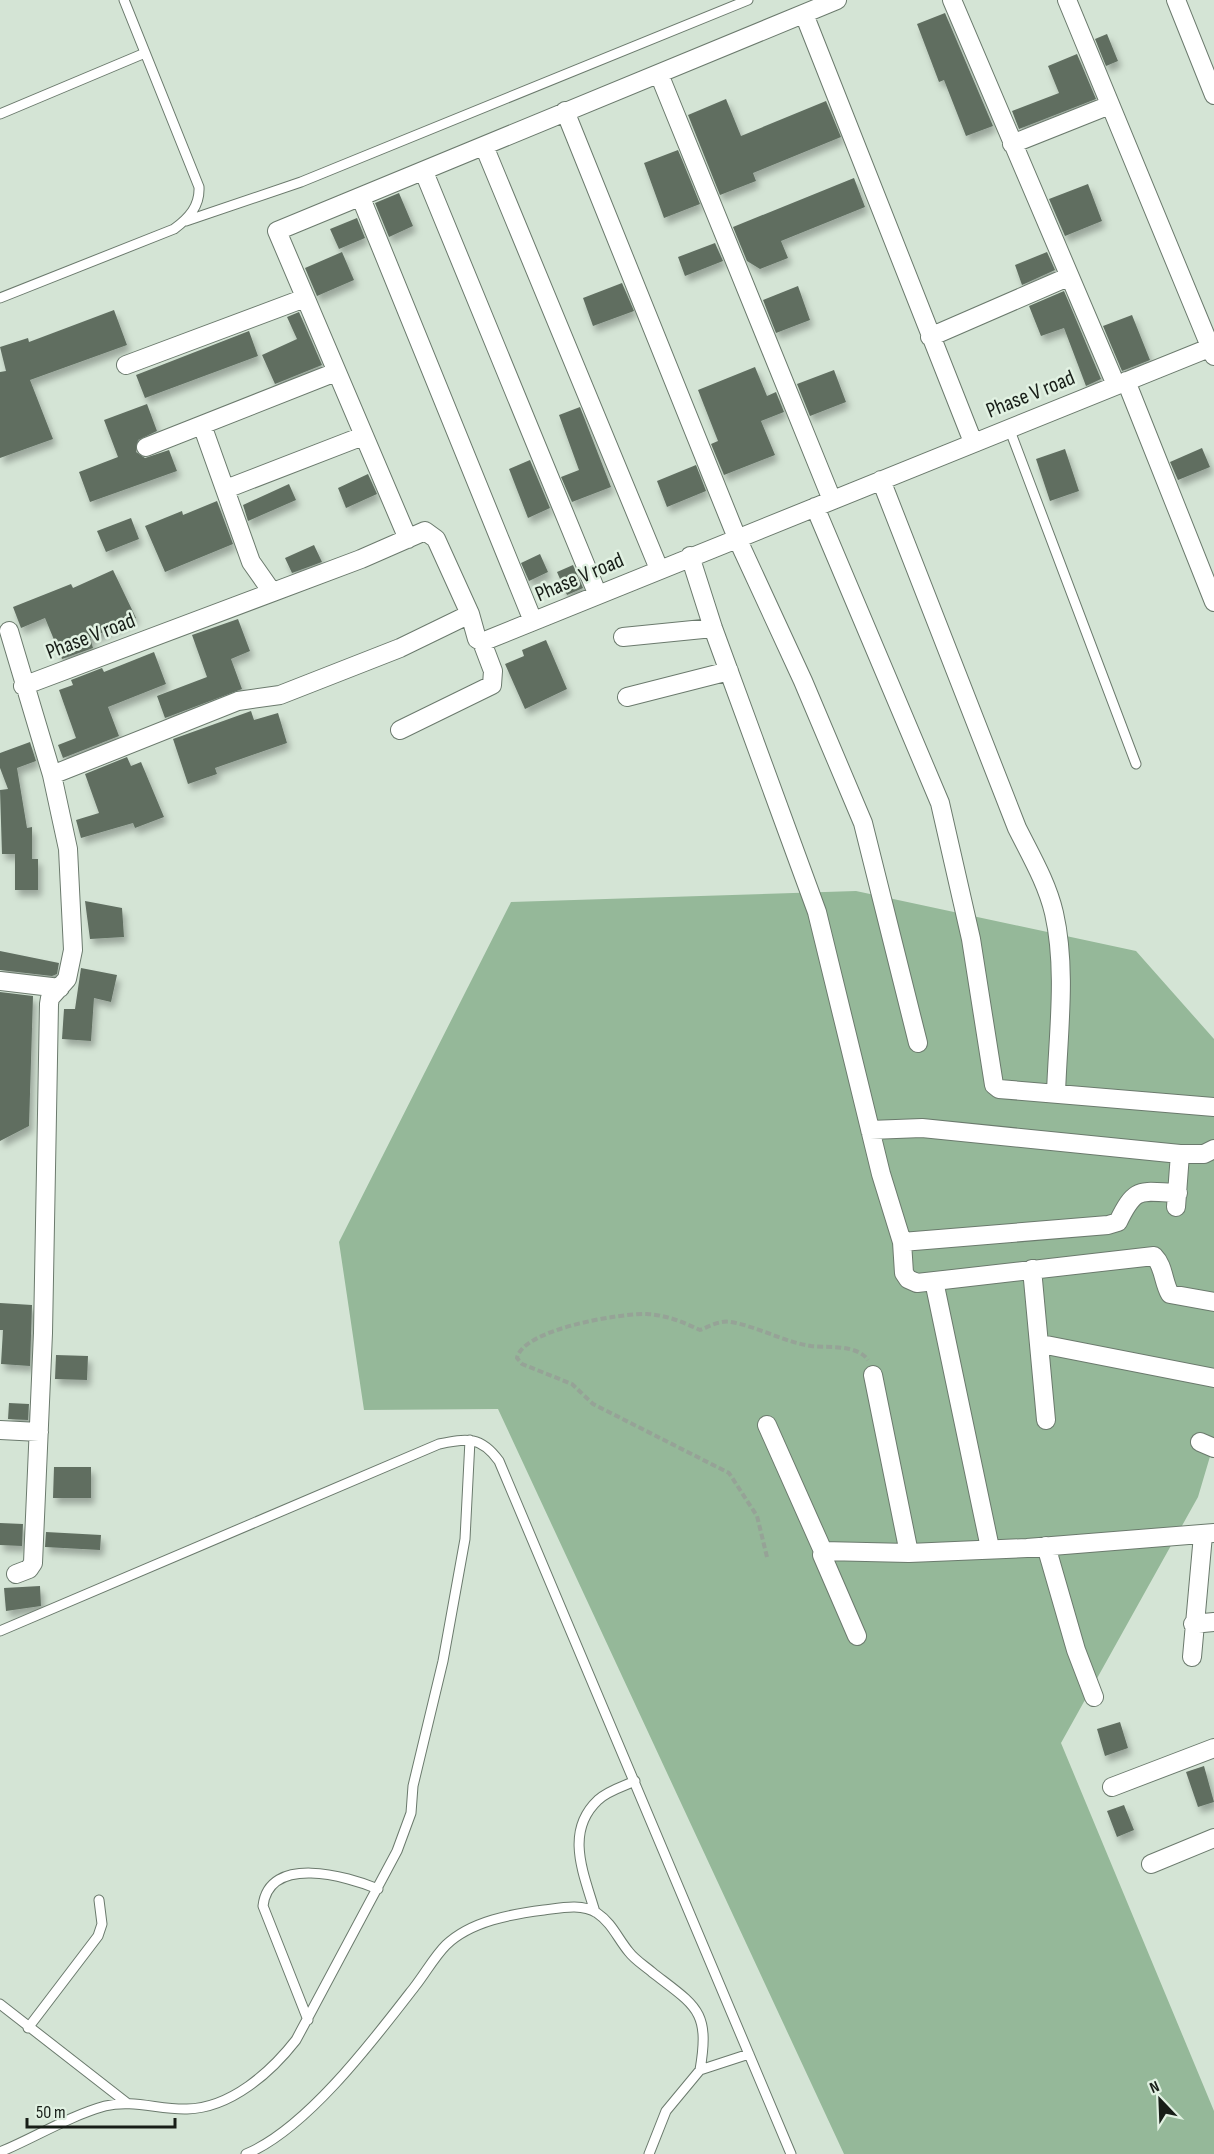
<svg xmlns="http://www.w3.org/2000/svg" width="1214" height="2154" viewBox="0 0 1214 2154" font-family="'Sofia Sans Condensed',sans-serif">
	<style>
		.green { fill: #95b899 }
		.building { fill: #606e61; filter: url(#shadow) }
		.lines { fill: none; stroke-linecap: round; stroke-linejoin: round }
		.service-casing { stroke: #6b7a6d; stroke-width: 11 }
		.minor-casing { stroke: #6b7a6d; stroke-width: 20 }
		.path { stroke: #96a397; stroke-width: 4; stroke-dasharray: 6 3; stroke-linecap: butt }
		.service { stroke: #fff; stroke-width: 9 }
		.minor { stroke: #fff; stroke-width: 18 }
		.labels { text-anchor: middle; stroke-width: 5; stroke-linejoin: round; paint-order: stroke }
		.street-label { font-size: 22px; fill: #171d17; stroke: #e1f1e2 }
	</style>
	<defs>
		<filter id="shadow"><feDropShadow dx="3.5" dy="6" stdDeviation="3" flood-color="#0004"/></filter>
	</defs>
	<rect width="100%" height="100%" fill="#d4e4d5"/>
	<path class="green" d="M856 891 1136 951 1214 1039V1443L1198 1497 1061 1743 1214 2111V2154H844L498 1409 364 1410 339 1242 511 902Z"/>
	<path class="building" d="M945 13 993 126 966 136 944 80 939 82 917 24Z
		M1107 34 1118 61 1106 66 1095 39Z
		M1077 54 1096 99 1019 129 1012 111 1059 93 1048 66Z
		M726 99 741 136 826 101 841 137 753 173 756 181 720 195 688 115Z
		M678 150 700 204 664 218 644 163Z
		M854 178 865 207 781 241 788 258 760 269 747 261 733 227Z
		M1088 184 1102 221 1065 236 1049 199Z
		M399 193 413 226 389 237 375 203Z
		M357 218 365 238 339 249 330 229Z
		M715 243 723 261 685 276 678 257Z
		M342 252 354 280 317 296 305 268Z
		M1047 252 1055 270 1022 285 1015 265Z
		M622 283 634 311 593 326 583 298Z
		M798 286 810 320 776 333 763 300Z
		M1064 291 1101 379 1086 386 1064 328 1041 336 1029 306Z
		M114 310 127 345 30 380 53 439 0 458V372L6 371 0 347 28 338 29 342Z
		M299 312 322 365 275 384 262 355 297 339 287 317Z
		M1132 315 1150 360 1122 371 1103 326Z
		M249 331 258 356 145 398 136 375Z
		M755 367 767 396 776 392 784 412 761 421 775 455 724 475 711 444 718 441 698 390Z
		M834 370 846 402 810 416 797 384Z
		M147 404 157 431 138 440 136 452 145 458 169 450 177 471 90 502 79 472 118 457 104 420Z
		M580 407 611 487 572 502 561 477 579 470 559 415Z
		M1202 448 1210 467 1178 480 1170 462Z
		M1065 449 1079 491 1050 501 1036 459Z
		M530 460 550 508 528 518 509 469Z
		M696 465 706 491 667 507 657 481Z
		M368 474 377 494 346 508 338 488Z
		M289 484 296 500 248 521 243 505Z
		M217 501 233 544 165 572 145 526 182 511 183 515Z
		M131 518 139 539 106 552 97 531Z
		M314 545 322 562 292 573 285 558Z
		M540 554 548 572 529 581 521 563Z
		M573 565 583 588 567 595 557 572Z
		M113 570 136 618 90 638 93 648 62 659 45 618 21 628 13 607 71 584 73 588Z
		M238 619 250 651 231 659 242 689 165 718 157 696 207 677 192 635Z
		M546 640 567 689 525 709 505 664 524 656 522 650Z
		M154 652 166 684 108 707 119 736 63 758 58 745 76 738 59 690 73 685 71 680 102 668 104 672Z
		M251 711 254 720 278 713 287 743 215 768 217 774 188 784 173 739Z
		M30 742 36 761 17 768 27 828 32 827V859H38V890H15V854H2L0 790 8 789 0 768V753Z
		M127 757 131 766 141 762 164 817 135 828 133 823 81 838 76 820 99 813 85 774Z
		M85 901 122 908 124 937 90 939Z
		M0 951 59 963 57 974 52 976 0 970Z
		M81 968 117 975 111 1002 94 998 91 1041 62 1039 64 1009H75Z
		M0 992 33 996 29 1126 0 1141Z
		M0 1303 32 1305 30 1366 1 1364 3 1330H0Z
		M56 1355 88 1356 87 1380 55 1379Z
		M9 1403 29 1404 28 1420 8 1419Z
		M54 1467H91V1498H53Z
		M0 1523 23 1524 22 1546 0 1545Z
		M46 1532 101 1535 100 1550 45 1547Z
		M40 1586 41 1606 6 1611 4 1588Z
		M1120 1722 1128 1748 1105 1756 1097 1729Z
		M1204 1766 1214 1802 1198 1807 1186 1772Z
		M1124 1805 1134 1830 1117 1837 1107 1811Z"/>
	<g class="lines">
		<defs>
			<path id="service" d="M0 114 145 53
				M186 221 301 182 748 0
				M0 298 174 229C189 218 200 206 199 187L124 0
				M1009 428 1136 764
				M0 1631 439 1444C467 1438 481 1436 499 1461L791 2154
				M595 1912C584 1874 564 1832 598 1800 607 1791 624 1786 635 1781
				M0 2004 127 2103
				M308 2020 263 1906C269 1854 347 1876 378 1889
				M28 2028 98 1936 102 1924 99 1900
				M0 2152C34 2138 69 2116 105 2106 132 2099 160 2110 187 2109 231 2108 271 2072 296 2040L397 1851 411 1813 413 1786 443 1661 465 1539 470 1440
				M246 2154C307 2129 375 2038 416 1985 426 1972 435 1956 446 1945 471 1921 512 1914 544 1910 560 1908 582 1903 597 1913 612 1923 618 1939 629 1952 635 1960 645 1966 653 1973 697 2007 710 2011 700 2070
				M649 2154 666 2111 700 2070 749 2054"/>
			<path id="minor" d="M952 0 1116 385
				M1067 0 1214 356
				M1176 0 1214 95
				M804 14 973 442
				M659 74 832 500
				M565 111 737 538 803 681 863 823 918 1043
				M1012 144 1110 105
				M484 146 659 569
				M424 172 597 593
				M361 198 533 621
				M930 337 1068 277
				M126 365 305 298
				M1126 381 1214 602
				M202 425 251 562 272 592
				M146 447 336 372
				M881 480 1017 828C1031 856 1047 883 1054 913 1067 970 1058 1034 1056 1093
				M226 489 363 436
				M815 507 940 803 971 939 994 1085 999 1089 1214 1107
				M408 539 277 231 837 0
				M690 556 713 628 817 912 881 1174 902 1242 904 1273 908 1279 917 1283 1154 1256C1164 1266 1163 1282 1170 1294L1214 1302
				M9 631 52 775 68 849 73 950 67 979 50 998 49 1004 43 1333 33 1563 29 1569 16 1574
				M623 637 713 628
				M23 686 361 559 425 531 436 539 470 614 477 639 482 642 1214 346
				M627 697 729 671
				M400 730 492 685 493 671 482 642
				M52 775 238 701 280 695 400 648 470 614
				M0 981 60 988
				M870 1130 922 1128 1180 1154H1204L1214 1149
				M1176 1207 1180 1154
				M902 1242 1108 1225 1118 1222C1136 1185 1140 1192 1178 1193
				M1032 1269 1046 1420
				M934 1281 990 1548
				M1041 1344 1214 1378
				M873 1375 909 1553
				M767 1425 823 1551
				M0 1430 39 1432
				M1200 1442 1214 1448
				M1046 1546 1076 1650 1094 1697
				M1193 1624 1214 1622
				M857 1636 822 1555 823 1551 909 1553 1027 1548 1214 1533
				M1192 1657 1203 1535
				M1112 1787 1214 1748
				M1151 1864 1214 1838"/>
		</defs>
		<use href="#service" class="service-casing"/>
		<use href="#minor" class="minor-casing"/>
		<path class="path" d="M767 1557 757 1516 729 1473 593 1404 572 1384 522 1364 517 1358C523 1329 621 1313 647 1314 666 1315 683 1322 700 1330 710 1326 720 1320 731 1322 759 1327 784 1342 811 1346 828 1348 857 1344 868 1360"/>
		<use href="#service" class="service"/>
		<use href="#minor" class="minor"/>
	</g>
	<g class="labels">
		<g class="street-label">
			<text transform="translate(1030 393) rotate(-22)" y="8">Phase V road</text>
			<text transform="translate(579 576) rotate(-23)" y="8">Phase V road</text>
			<text transform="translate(90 635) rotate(-21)" y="8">Phase V road</text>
		</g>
	</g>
	<g transform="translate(1160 2100) rotate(337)" stroke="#e1f1e2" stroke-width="4.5" paint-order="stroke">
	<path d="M0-4.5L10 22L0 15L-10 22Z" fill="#171d17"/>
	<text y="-9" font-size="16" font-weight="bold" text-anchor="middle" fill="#171d17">N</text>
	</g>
	<path d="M27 2118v9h148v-9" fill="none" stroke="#171d17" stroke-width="3"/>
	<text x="36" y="2118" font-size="18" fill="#171d17" stroke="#e1f1e2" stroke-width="4.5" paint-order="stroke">50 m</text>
</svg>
